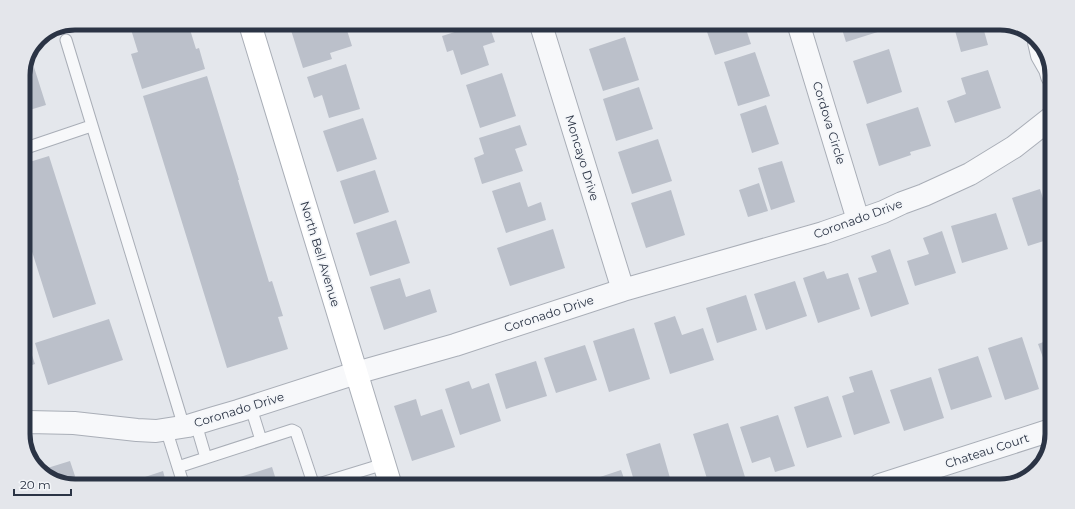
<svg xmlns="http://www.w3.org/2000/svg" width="1075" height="509" viewBox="0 0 1075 509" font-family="Montserrat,sans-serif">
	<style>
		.building { fill: #bbc0ca }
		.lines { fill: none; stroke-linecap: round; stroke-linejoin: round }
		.lane-casing { stroke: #a9aeb7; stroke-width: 13 }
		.street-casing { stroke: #a9aeb7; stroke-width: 24 }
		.secondary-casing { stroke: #a9aeb7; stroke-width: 24 }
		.lane { stroke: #f7f8fa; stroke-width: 11 }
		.street { stroke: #f7f8fa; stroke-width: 22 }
		.secondary { stroke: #fff; stroke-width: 22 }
		.labels { text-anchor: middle; stroke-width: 3.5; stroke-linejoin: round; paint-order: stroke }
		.street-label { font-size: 12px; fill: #2b3445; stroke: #f4f6f9 }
		.rim { fill: none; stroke: #2b3445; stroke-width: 5 }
	</style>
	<rect width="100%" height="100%" fill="#e4e7ec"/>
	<path class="building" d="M129 23H188L196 49 199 48 205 69 142 89 131 54 138 52Z
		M289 24H345L352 46 330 53 332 59 303 68Z
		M477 25H489L495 42 483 46 489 65 461 75 453 50 447 52 442 36Z
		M598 25H619V26L600 32Z
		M705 26H745L751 44 715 55Z
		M841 26H883L884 30 846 42Z
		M954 27H983L988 45 961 52Z
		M625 37 639 80 603 91 589 49Z
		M889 49 902 92 867 104 853 61Z
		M755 52 770 96 738 106 724 62Z
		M33 64 46 105 23 112V72L26 66Z
		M346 64 360 109 329 118 322 95 314 98 307 77Z
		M988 70 1001 108 955 123 947 101 966 94 961 78Z
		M502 73 516 116 480 128 466 85Z
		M207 76 239 180H238L269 282 272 281 283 316 278 317 288 349 227 368 143 96Z
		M639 87 653 129 616 141 603 99Z
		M766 105 779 144 752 153 740 114Z
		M918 107 931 146 910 152 911 155 879 166 866 124Z
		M363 118 377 159 337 172 323 131Z
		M520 125 527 145 515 149 523 171 482 184 474 158 484 154 479 138Z
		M658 139 672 181 632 194 618 152Z
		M49 156 96 304 53 318 23 223V164Z
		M782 161 795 202 771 210 758 168Z
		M375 170 389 212 354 224 340 181Z
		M520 182 528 207 541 202 546 220 506 233 492 191Z
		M759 183 768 211 748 217 739 190Z
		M1040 189 1050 220V239L1028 246 1012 198Z
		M671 190 685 235 646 248 631 203Z
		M996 213 1008 249 962 263 951 226Z
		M396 220 410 263 370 276 356 233Z
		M553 229 565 268 510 286 497 248Z
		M942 231 956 273 915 286 907 261 929 254 923 238Z
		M890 249 909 304 871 317 858 278 877 272 871 256Z
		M824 271 827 279 848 273 860 309 818 323 803 278Z
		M400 278 406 297 430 289 437 312 384 330 370 287Z
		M795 281 807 316 766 330 754 294Z
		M746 295 757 330 717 343 706 308Z
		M675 316 682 335 703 328 714 360 670 374 654 323Z
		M109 319 123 360 48 385 35 343Z
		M634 328 650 379 609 392 593 341Z
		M23 329 35 364 23 368Z
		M1022 337 1039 389 1005 400 988 348Z
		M1049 340V374L1038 344Z
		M585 345 597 380 556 393 544 358Z
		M978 356 992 397 951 410 938 369Z
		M536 361 547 396 506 409 495 374Z
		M872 370 890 423 854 435 842 396 854 392 849 377Z
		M931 377 944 418 904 431 890 390Z
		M469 381 472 389 489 383 501 421 460 435 445 389Z
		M828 396 842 437 807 448 794 407Z
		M416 399 421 416 442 409 455 447 412 461 394 406Z
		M778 415 795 466 775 472 770 457 752 463 740 427Z
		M728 423 745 477 723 485H709L693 434Z
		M660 443 672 485 635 484 626 454Z
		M70 461 77 482H55L41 470Z
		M272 467 277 483H224V482Z
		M621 470 626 484H583L582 483Z
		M163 471 166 482H134L133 481Z"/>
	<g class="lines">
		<defs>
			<path id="lane" d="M66 40 184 427
				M23 149 91 126
				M251 408 261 440
				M196 424 206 458
				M166 429 183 483
				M178 467 292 430 296 432 313 483
				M322 483 384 464"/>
			<path id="street" d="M541 25 623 290
				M799 26 858 220
				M1039 42 1042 55 1050 69 1052 76
				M23 423 28 422 74 423 137 430 156 431 188 426 214 418 238 411 356 373 455 345 623 290 823 233 883 212 902 203 924 195 970 174 1014 147 1051 118
				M880 485 1048 431"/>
			<path id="secondary" d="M250 24 390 483"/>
		</defs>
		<use href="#lane" class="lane-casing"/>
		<use href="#street" class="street-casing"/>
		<use href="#secondary" class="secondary-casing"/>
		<use href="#lane" class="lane"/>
		<use href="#street" class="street"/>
		<use href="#secondary" class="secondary"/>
	</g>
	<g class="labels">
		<g class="street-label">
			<text transform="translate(829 123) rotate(73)" y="4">Cordova Circle</text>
			<text transform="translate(582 158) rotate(73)" y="4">Moncayo Drive</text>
			<text transform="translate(858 219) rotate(-20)" y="4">Coronado Drive</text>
			<text transform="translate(320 254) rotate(73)" y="4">North Bell Avenue</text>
			<text transform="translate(549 314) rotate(-18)" y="4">Coronado Drive</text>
			<text transform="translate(239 410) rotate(-17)" y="4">Coronado Drive</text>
			<text transform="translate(987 451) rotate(-18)" y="4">Chateau Court</text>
		</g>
	</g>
	<path d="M0 0H1075V509H0ZM75 30H1000A45 45 0 0 1 1045 75V434A45 45 0 0 1 1000 479H75A45 45 0 0 1 30 434V75A45 45 0 0 1 75 30Z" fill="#e4e6eb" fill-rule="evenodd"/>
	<path class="rim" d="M75 30H1000A45 45 0 0 1 1045 75V434A45 45 0 0 1 1000 479H75A45 45 0 0 1 30 434V75A45 45 0 0 1 75 30Z"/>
	<path d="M14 489v6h57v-6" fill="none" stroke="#2b3445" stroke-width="2"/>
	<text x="20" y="489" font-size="12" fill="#2b3445" stroke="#f4f6f9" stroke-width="3" paint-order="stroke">20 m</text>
</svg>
